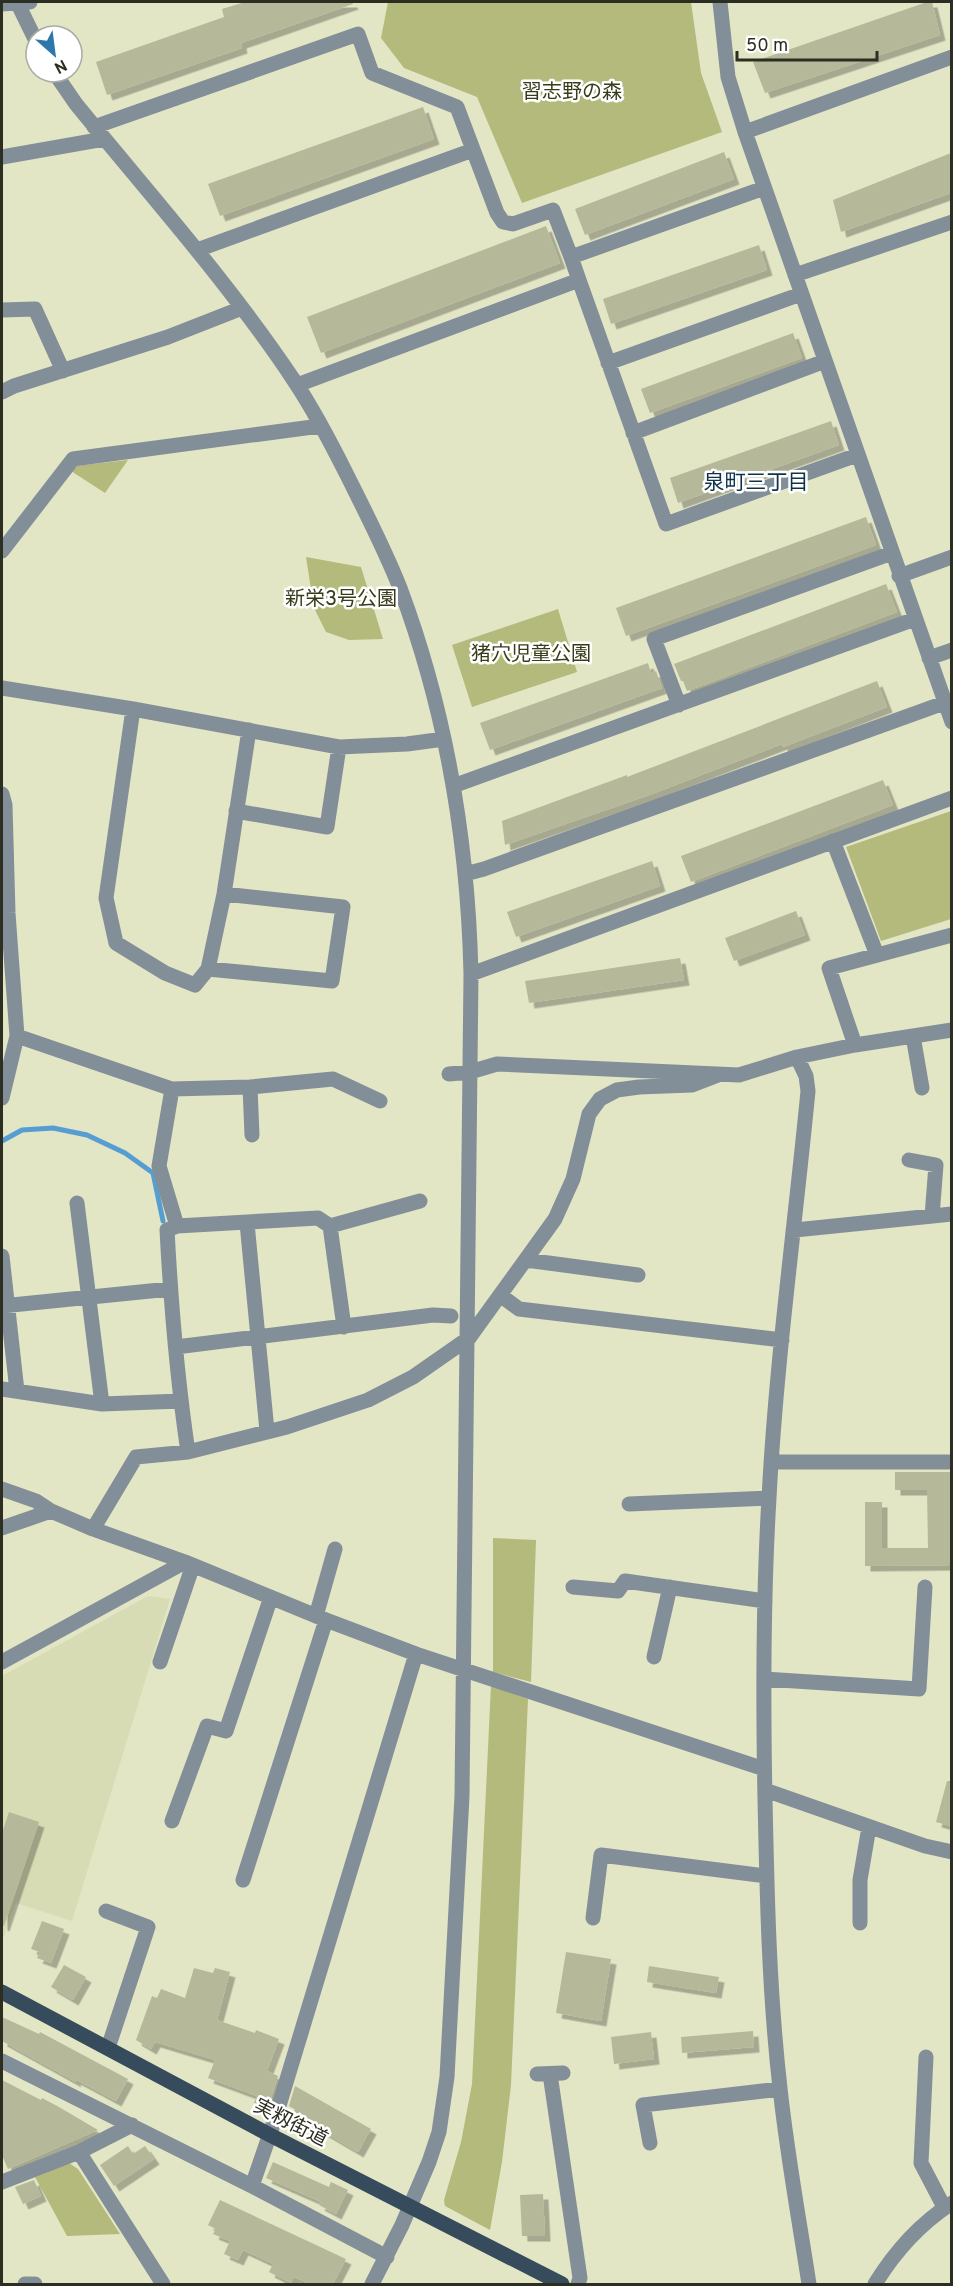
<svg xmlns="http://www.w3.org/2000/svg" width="953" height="2286" viewBox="0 0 953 2286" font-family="Overpass,'Noto Sans JP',sans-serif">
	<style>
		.built { fill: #d7dcb4 }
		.green { fill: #b3ba7c }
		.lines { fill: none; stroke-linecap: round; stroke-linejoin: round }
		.stream { stroke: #569ed2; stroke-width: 5 }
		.building { fill: #b5b999; filter: url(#shadow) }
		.minor { stroke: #838f98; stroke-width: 15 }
		.major { stroke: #364b5b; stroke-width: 15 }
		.labels { text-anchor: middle; stroke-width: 5; stroke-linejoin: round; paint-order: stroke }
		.park-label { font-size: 20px; fill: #383c19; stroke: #fff }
		.street-label { font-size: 20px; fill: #2c2e21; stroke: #fff }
		.neighbourhood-label { font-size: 21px; fill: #0d324a; stroke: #fff }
	</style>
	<defs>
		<filter id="shadow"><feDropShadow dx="5.5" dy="5.5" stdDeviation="0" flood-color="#0004"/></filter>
	</defs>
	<rect width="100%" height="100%" fill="#e2e6c5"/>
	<path class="built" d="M148 1596 170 1599 72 1921 16 1903 2 1941V1676Z"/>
	<path class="green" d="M388 2H691L701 73 722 132 522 203 477 97 404 68 381 38Z
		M128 460 105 493 71 471 75 466Z
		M306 557 361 567 383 639 349 640 326 632 314 608Z
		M558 609 577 672 472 707 452 645Z
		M951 811V919L881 941 846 847Z
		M493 1538 536 1540 531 1682 493 1672Z
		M491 1685 528 1699 511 2085 502 2162 490 2230 445 2206 444 2200 461 2142 472 2084Z
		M69 2163 78 2169 120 2234 67 2236 35 2177Z"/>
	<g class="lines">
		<path class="stream" d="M2 1141 22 1130 53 1128 87 1135 125 1153 153 1173 163 1221"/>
	</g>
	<path class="building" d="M245 2H352L353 4 241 43 242 48 107 95 96 62 224 17 222 9Z
		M927 2H932L940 35 765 93 753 62Z
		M423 107 434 139 220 216 208 184Z
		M724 152 734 179 585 235 575 209Z
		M951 153V193L841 232 833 200Z
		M546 226 560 263 321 353 307 317Z
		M759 245 767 270 611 324 603 299Z
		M793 333 802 358 650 413 641 389Z
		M831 421 839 445 678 503 670 478Z
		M866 517 876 545 626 636 616 608Z
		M886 584 897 612 687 691 683 681H681L674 664Z
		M648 663 651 673 656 671 662 688 490 750 480 723Z
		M877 681 887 707 783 747 782 744 652 794 505 845 502 821 627 775V777Z
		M883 780 893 805 691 882 681 856Z
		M652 861 660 886 516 937 507 912Z
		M796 911 805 935 734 961 725 938Z
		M680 958 684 980 529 1003 525 981Z
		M895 1472H951V1565L865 1566V1502H882V1548H928L927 1490H895Z
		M947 1781H951V1826L936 1822Z
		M9 1812 39 1822 4 1926 2 1925V1833Z
		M42 1921 64 1929 51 1963 37 1958 40 1952 31 1949Z
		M566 1952 611 1959 601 2021 556 2013Z
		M64 1965 86 1977 73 2000 51 1987Z
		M649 1966 719 1977 716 1993 647 1982Z
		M194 1968 213 1973 215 1968 230 1972 217 2020 255 2033 256 2030 279 2039 267 2071 278 2076 268 2107 254 2103 257 2096 208 2078 215 2060 155 2042 151 2049 136 2040 152 1996 157 1998 161 1989 185 1998Z
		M2 2017 39 2034 40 2032 128 2079 116 2101 75 2079 76 2082 2 2041Z
		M753 2031 754 2047 682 2053 681 2037Z
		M651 2032 654 2059 614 2064 611 2037Z
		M2 2080 41 2100 42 2098 59 2107 98 2130 8 2169 2 2155Z
		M295 2086 371 2129 358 2152 298 2117 301 2113 289 2106Z
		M128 2146 133 2154 145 2146 154 2159 114 2186 100 2165Z
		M273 2162 329 2187 331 2182 348 2190 336 2214 319 2205 321 2202 266 2178Z
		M34 2180 41 2196 23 2204 15 2187Z
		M543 2194 545 2236H522L520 2195Z
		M220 2200 346 2259 333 2284H310L294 2277 291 2283 269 2272 273 2264 243 2250 238 2260 224 2254 230 2241 213 2234 216 2229 208 2225Z"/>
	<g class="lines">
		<path class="minor" d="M17 2 36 41
			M720 2 728 77 745 132 952 722
			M2 4 30 2
			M54 72 76 104C151 196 230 284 295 382 315 412 332 445 348 477 366 513 385 550 400 588 446 711 468 844 471 974L462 1796 447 2077 439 2132 429 2162 402 2225 372 2284
			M94 127 358 34 372 73 457 107 497 213 503 222 513 224 553 210 571 257
			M745 132 952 57
			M2 157 104 139
			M197 250 473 150
			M795 275 952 222
			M579 280 571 257 764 188
			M2 310 35 309 63 371
			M608 363 801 294
			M297 385 579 280 666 524 857 455
			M2 392 14 386 168 337 242 308
			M633 433 825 361
			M2 551 73 459 320 426
			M899 576 952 557
			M929 658 952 650
			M2 688 133 709 339 747 407 744 444 739
			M679 705 654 639 892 553
			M133 709 106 898 116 943 165 973 195 985 208 969 224 894 249 730
			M453 786 915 619
			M2 794 5 805 8 913 17 1036 2 1098
			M236 811 327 827 339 747
			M833 841 877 955
			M465 874 484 869 944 703
			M208 969 332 981 343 907 224 894
			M471 974 952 798
			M17 1036 172 1089 250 1087 333 1079 380 1101
			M913 1036 922 1088
			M855 1045 829 968 952 935
			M797 1057 806 1076 808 1091C795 1226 776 1362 769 1498 763 1598 763 1699 765 1799 767 1895 769 1992 780 2088 787 2154 799 2219 809 2284
			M449 1074 470 1072 497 1064 739 1075 797 1057 855 1045 952 1030
			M250 1087 252 1135
			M172 1089 159 1166 177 1226 318 1218 330 1226 344 1327
			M909 1160 936 1165 932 1216
			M77 1203 102 1404
			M247 1223 267 1431
			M177 1226 167 1230C171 1305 177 1378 188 1452
			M330 1226 420 1201
			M795 1230 952 1214
			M2 1256 17 1391
			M526 1260 638 1275
			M500 1295 519 1309 782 1340
			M2 1306 170 1289
			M176 1347 433 1315 451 1316
			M2 1389 102 1404 181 1401
			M772 1462H952
			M2 1489 36 1501 51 1511 93 1529 185 1562 326 1620 416 1654 764 1769
			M629 1504 769 1498
			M2 1528 51 1511
			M93 1529 136 1457 188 1452 287 1427 368 1400 413 1377 469 1338 555 1219 573 1179 589 1114 600 1099 617 1090 639 1087 692 1085 718 1075
			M573 1587 618 1591 625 1581 765 1601
			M316 1616 335 1549
			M654 1657 670 1587
			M2 1662 185 1562
			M160 1662 193 1565
			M764 1679 919 1689 925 1587
			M765 1790 925 1846 952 1852
			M172 1821 207 1726 226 1731 271 1597
			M243 1880 326 1620
			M106 1911 148 1927 108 2048
			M593 1918 601 1855 766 1876
			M860 1923V1880L869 1827
			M926 2057 921 2163 944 2207
			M2 2061 252 2186 387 2257
			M537 2074 563 2073
			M550 2074 580 2278 578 2284
			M650 2143 643 2105 780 2089
			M79 2152 163 2284
			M2 2182 79 2152 132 2125
			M252 2186 274 2122 416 1654
			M25 2284H35
			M875 2284C894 2253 921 2223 952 2203"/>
		<path class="major" d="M2 1992 270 2135 562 2284"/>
	</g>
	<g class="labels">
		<g class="park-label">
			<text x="572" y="98">習志野の森</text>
			<text x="341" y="605">新栄3号公園</text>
			<text x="531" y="660">猪穴児童公園</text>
		</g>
		<g class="street-label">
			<text transform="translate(291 2122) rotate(27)" y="7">実籾街道</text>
		</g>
		<g class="neighbourhood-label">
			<text x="756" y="489">泉町三丁目</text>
		</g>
	</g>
	<rect width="953" height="2286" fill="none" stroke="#2c2e21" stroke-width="6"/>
	<g transform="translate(54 54) rotate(152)"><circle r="28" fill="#ffffff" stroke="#ababa6" stroke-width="1.5"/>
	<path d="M0-4.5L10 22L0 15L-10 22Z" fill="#2c78ab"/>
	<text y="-9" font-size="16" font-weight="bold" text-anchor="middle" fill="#2c2e21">N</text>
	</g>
	<path d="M737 51v9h140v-9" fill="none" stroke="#2c2e21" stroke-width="3"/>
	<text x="746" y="51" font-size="18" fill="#2c2e21" stroke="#ffffff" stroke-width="4.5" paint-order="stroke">50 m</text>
</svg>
